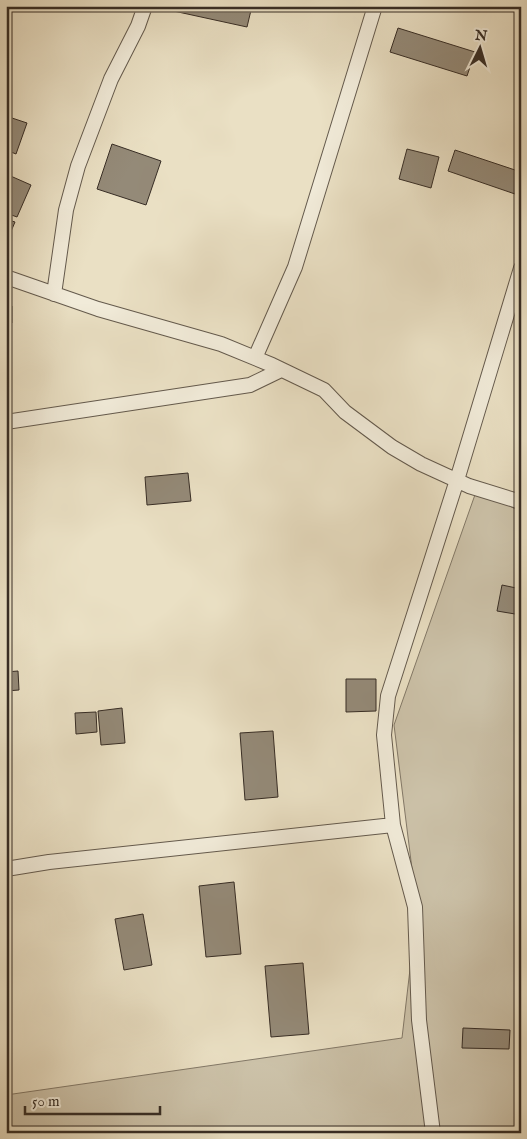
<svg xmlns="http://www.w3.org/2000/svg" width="527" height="1139" viewBox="0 0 527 1139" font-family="'IM FELL English',serif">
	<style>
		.green { fill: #ccc2a9; stroke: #827867 }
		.building { fill: #948a78; stroke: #372d25 }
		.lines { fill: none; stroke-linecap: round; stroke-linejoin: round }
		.minor-casing { stroke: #645a4d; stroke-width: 16 }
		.minor { stroke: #f1ebd9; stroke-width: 14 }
	</style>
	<rect width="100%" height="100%" fill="#eae0c4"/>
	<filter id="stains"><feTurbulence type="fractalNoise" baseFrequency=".004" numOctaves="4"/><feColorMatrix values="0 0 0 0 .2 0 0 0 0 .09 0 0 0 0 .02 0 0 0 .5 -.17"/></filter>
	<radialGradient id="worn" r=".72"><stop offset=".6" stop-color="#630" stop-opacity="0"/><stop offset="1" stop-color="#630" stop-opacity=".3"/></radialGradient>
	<path class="green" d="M477 489 521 512V1133H6V1095L402 1038 417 909 394 725Z"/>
	<path class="building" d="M169 6H252L247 27 169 10Z
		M398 28 475 52 467 76 390 52Z
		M6 116 27 123 16 154 6 150Z
		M112 144 161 161 146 205 97 189Z
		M407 149 439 157 431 188 399 179Z
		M455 150 521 172 515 194 448 171Z
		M6 174 31 185 17 217 6 213Z
		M6 219 15 222 6 243Z
		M6 305 12 306V323H6Z
		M188 473 191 501 147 505 145 477Z
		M502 585 521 589V615L497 611Z
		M18 671 19 690 6 691V672Z
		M346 679H376V711L346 712Z
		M122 708 125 743 101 745 98 711Z
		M96 712 97 732 76 734 75 713Z
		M273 731 278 797 245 800 240 733Z
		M234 882 241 954 206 957 199 886Z
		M143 914 152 965 124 970 115 919Z
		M303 963 309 1034 271 1037 265 966Z
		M463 1028 510 1030 509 1049 462 1048Z"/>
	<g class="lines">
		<defs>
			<path id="minor" d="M6 277 98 309 221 344 272 365 324 390 345 412 392 447 421 464 469 486 521 502
				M54 294 66 210 78 166 111 79 138 26 145 6
				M255 358 295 267 375 6
				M6 422 250 385 281 370
				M6 869 49 862 393 825
				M433 1133 419 1020 415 907 393 825 384 735 388 696 457 480 521 268"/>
		</defs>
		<use href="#minor" class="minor-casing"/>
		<use href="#minor" class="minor"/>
	</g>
	<rect width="527" height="1139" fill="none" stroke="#eae0c4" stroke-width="25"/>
	<rect x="8" y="8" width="512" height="1124" fill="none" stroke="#372d25" stroke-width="2.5"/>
	<rect x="12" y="12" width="502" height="1114" fill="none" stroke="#372d25"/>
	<g transform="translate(480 48) rotate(5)" stroke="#f1ebd9" stroke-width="4" paint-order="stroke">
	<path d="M0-4L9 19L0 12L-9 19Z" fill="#372d25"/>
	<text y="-8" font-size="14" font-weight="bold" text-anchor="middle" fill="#372d25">N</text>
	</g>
	<path d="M25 1106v8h135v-8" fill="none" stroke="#372d25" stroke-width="2.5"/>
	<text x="32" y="1106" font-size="15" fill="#372d25" stroke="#f1ebd9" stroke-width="4" paint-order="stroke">50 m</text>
	<rect width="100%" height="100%" filter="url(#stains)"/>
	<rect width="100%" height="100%" fill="url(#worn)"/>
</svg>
